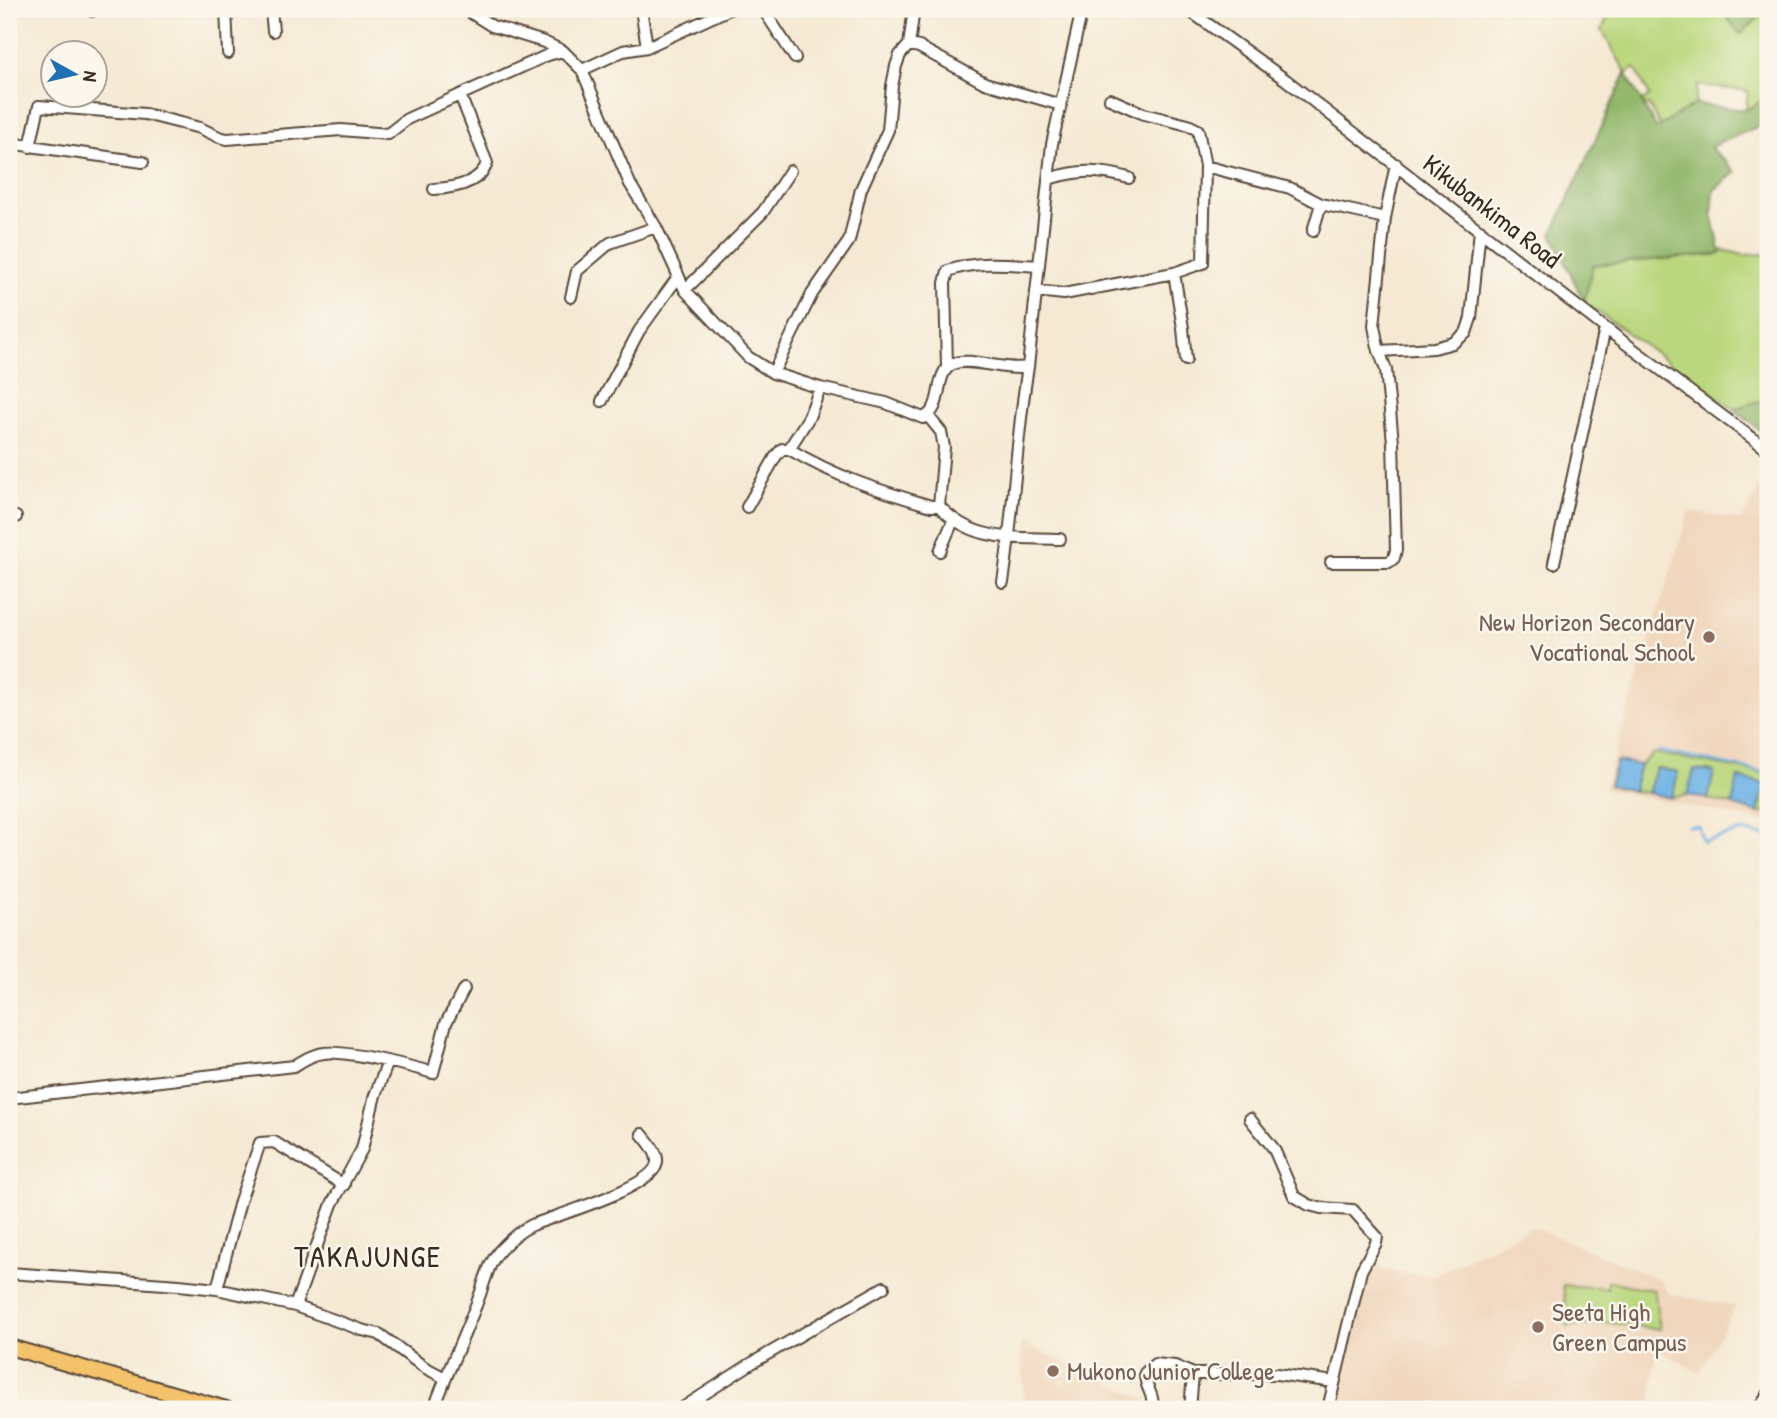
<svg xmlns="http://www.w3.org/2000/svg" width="1777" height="1418" viewBox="0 0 1777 1418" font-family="'Patrick Hand',sans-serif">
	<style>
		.built { fill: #f0d6bc }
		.green { fill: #bad77d; stroke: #7a804e; stroke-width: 2 }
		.forest { fill: #93b86c; stroke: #677145; stroke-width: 2 }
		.water { fill: #6fb3e5; stroke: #556e82; stroke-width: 2 }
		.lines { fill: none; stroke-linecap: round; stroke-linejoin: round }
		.stream { stroke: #6fb3e5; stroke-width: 2.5 }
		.minor-casing { stroke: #574739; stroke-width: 14 }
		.major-casing { stroke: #574739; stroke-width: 18 }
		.minor { stroke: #fff; stroke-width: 10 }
		.major { stroke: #f4c26a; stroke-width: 14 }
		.education-dot { fill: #8d6e63; stroke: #fbf7ec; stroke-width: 2.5 }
		.labels { text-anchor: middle; stroke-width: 5; stroke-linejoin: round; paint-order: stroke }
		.street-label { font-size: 26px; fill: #3b2a1e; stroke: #fbf7ec }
		.education-label { font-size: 26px; fill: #785e54; stroke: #fbf7ec; text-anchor: start }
		.quarter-label { font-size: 30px; letter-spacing: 2px; fill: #3b2a1e; stroke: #fbf7ec }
	</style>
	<rect width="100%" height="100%" fill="#fbf7ec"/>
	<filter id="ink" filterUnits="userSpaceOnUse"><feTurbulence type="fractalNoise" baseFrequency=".0143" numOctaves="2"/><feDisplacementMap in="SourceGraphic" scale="14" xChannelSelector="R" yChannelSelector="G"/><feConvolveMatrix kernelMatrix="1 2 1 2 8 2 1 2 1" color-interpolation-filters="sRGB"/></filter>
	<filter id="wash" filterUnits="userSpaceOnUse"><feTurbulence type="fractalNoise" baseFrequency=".00686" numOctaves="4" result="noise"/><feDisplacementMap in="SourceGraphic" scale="28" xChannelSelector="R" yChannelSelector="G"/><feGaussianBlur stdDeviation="1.57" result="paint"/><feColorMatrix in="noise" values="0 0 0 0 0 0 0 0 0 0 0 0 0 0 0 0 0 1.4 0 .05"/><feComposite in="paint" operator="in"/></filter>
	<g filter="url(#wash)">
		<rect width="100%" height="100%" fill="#f5e9d3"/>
		<path class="built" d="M1768 471V822L1604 789 1689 511 1742 520Z
			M1532 1227 1661 1280 1669 1294 1735 1306 1700 1373 1657 1349 1651 1403 1668 1409H1332L1367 1266 1433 1276Z
			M1021 1342 1147 1400 1140 1409H1025Z"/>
		<path class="green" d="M1611 9H1720L1740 34 1768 10V97L1746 110 1748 91 1697 85 1695 104 1660 126 1649 105 1645 106 1642 101 1650 96 1635 68 1626 73 1602 30Z
			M1723 250 1744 255 1768 254V398L1734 409 1584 302 1593 265 1721 254Z
			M1654 753 1768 774V813H1758L1765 784 1738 778 1732 805 1708 799 1713 772 1694 770 1687 795 1672 798 1678 772 1656 768 1648 793 1633 791 1640 765Z
			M1607 1281 1654 1290 1660 1329 1609 1323 1568 1326 1563 1285 1607 1288Z"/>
		<path class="forest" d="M1720 9H1768V10L1740 34Z
			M1626 73 1656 128 1695 104 1746 110 1768 97V122L1710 147 1736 172 1714 190 1712 214 1721 254 1593 265 1584 302 1552 234Z
			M1768 398V437L1734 409Z"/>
		<path class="water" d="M1617 761 1640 765 1633 791 1609 785Z
			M1656 768 1678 772 1672 798 1648 793Z
			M1694 770 1714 772 1708 799 1687 795Z
			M1738 778 1765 784 1758 813 1732 805Z"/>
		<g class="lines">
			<path class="stream" d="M1659 751 1768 773
				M1688 826H1698L1703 842 1742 831 1765 836 1768 842
				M1768 850 1765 858 1768 857"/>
		</g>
	</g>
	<g filter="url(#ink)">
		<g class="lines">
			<defs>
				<path id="minor" d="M226 9 228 53
					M271 9 273 31
					M465 9 492 26 544 42 563 51 582 70 630 184 656 227 685 290 748 357 773 373 820 388 886 403 923 418C946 408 932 374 953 364 968 356 1005 372 1028 367
					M641 9 647 47
					M763 9 795 58
					M914 9 909 45 919 47 985 83 1061 105
					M1187 9 1286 80 1605 328 1768 450
					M92 11V9
					M582 70 623 51 647 47 730 9
					M9 143 143 162
					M30 147 39 106 145 114 200 128 219 137 227 139 341 130 388 134 407 119 548 55 563 51
					M1205 166 1290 188 1321 204 1385 218
					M1048 179C1079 170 1097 169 1129 178
					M434 189C454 188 480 184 487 163L460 95
					M1313 231 1321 204
					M1174 273 1183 328 1186 360
					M685 290 763 212 790 171
					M1036 291 1064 294 1174 273 1203 263 1205 166 1198 130 1188 125 1144 114 1110 99
					M571 297 577 271 610 243 656 227
					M1379 351 1434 348 1453 343 1466 333 1471 318 1480 230
					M947 367 945 283 948 271C978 260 1008 264 1039 266
					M773 373 812 294 849 241 861 189 888 130 892 86 896 66 900 55 909 45
					M602 401 639 331 678 277
					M928 416 941 432 944 447 939 506
					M789 449C838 478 878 490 931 506H939C974 543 1013 537 1060 539
					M747 507 776 456 782 449H789L809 417 820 388
					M9 517H16
					M940 551 953 521
					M1331 562H1389L1394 558 1396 550 1393 442 1386 370 1378 347 1374 326 1385 218 1396 164
					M1554 563 1605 328
					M1003 582C1014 511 1016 438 1028 367L1052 144 1082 9
					M9 1098 294 1066C304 1060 313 1054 324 1053 345 1050 411 1066 433 1073L446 1023 464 989
					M1250 1119 1274 1149 1294 1196 1309 1205 1321 1208 1353 1210 1377 1237 1376 1243 1361 1271 1328 1409
					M9 1273 179 1285 217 1289 295 1306 362 1330 379 1334 424 1367 445 1378
					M217 1289 240 1201 260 1143 274 1142 344 1185
					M295 1306 332 1204 362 1149 375 1095 388 1062
					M434 1409C447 1372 464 1337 478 1300 485 1282 488 1262 502 1248 511 1238 520 1231 532 1225 554 1216 656 1187 657 1162 658 1152 648 1142 642 1134
					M681 1409 752 1363 884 1287
					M1152 1409C1155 1393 1145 1390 1145 1373L1155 1364 1175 1366 1193 1374H1277L1334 1382
					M1190 1409 1193 1374
					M1758 1409 1768 1394"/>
				<path id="major" d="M9 1347 226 1409"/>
			</defs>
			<use href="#minor" class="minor-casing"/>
			<use href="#major" class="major-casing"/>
			<use href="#minor" class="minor"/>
			<use href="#major" class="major"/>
		</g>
	</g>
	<g class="education-dot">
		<circle cx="1709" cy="637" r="7"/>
		<circle cx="1538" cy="1327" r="7"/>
		<circle cx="1053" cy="1371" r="7"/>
	</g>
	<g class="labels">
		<g class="street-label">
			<text transform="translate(1492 211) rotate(38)" y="9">Kikubankima Road</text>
		</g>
		<g class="education-label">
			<text x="1695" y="631" text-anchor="end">New Horizon Secondary<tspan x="1695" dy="30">Vocational School</tspan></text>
			<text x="1552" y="1321">Seeta High<tspan x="1552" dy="30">Green Campus</tspan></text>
			<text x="1067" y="1380">Mukono Junior College</text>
		</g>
		<g class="quarter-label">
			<text x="368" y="1267">TAKAJUNGE</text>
		</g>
	</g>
	<rect width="1777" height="1418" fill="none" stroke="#fbf7ec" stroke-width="35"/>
	<g transform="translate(74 74) rotate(98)"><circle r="33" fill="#fbf7ec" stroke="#aea59a" stroke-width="2"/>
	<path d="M0-5L12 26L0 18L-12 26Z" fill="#1f6fb2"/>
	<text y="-10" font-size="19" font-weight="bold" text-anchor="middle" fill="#3b2a1e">N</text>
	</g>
</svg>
